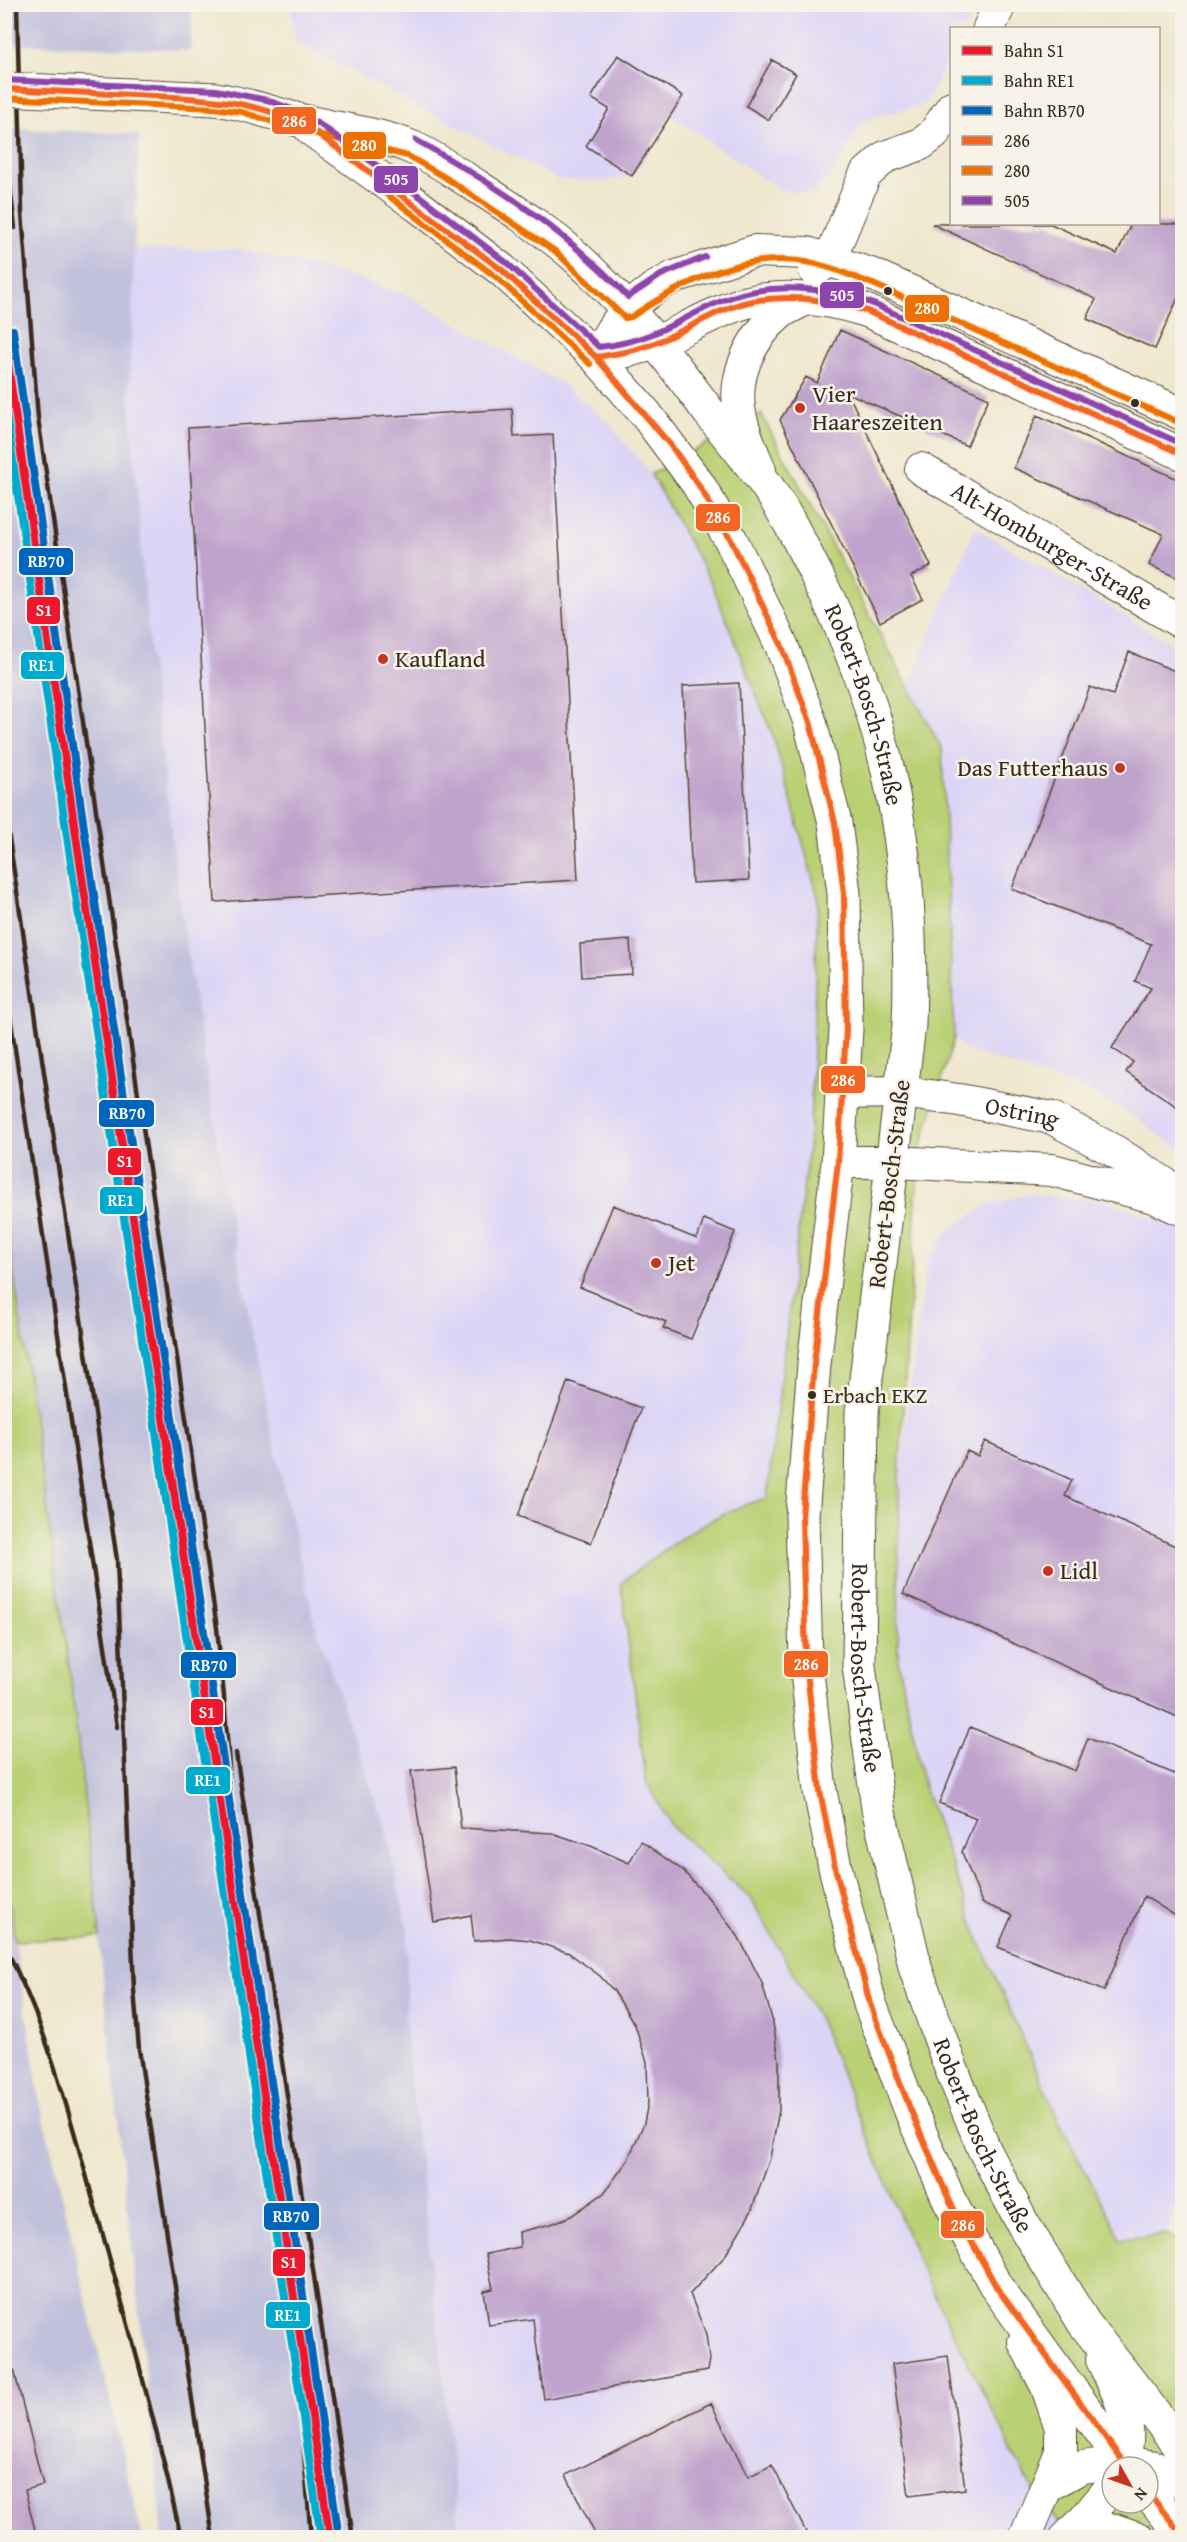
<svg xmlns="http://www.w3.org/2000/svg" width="1187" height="2542" viewBox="0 0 1187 2542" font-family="'Gentium Book Plus',serif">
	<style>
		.built { fill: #ddd5f6 }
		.industrial { fill: #c2c1dc }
		.green { fill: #bad075; stroke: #7a7d4a; stroke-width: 1.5; fill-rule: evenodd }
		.building { fill: #bfa3cc }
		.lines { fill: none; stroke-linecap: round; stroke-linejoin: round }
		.minor-casing { stroke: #564638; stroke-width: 34 }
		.secondary-casing { stroke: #564638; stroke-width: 35 }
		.minor { stroke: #fff; stroke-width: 32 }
		.secondary { stroke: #fff; stroke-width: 33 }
		.rail { stroke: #3b2a1e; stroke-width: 4.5 }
		.secondary-bridge-casing { stroke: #564638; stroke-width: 35; stroke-linecap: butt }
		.secondary-bridge { stroke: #fff; stroke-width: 33 }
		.bus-1-casing { stroke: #f7f3e8; stroke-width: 10 }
		.bus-2-casing { stroke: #f7f3e8; stroke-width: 10 }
		.bus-3-casing { stroke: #f7f3e8; stroke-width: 10 }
		.bus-1 { stroke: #f26522; stroke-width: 6 }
		.bus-2 { stroke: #ed7102; stroke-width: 6 }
		.bus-3 { stroke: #8e44ad; stroke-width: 6 }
		.rail-1-casing { stroke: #f7f3e8; stroke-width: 12 }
		.rail-2-casing { stroke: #f7f3e8; stroke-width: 12 }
		.rail-3-casing { stroke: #f7f3e8; stroke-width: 12 }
		.rail-1 { stroke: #ec192e; stroke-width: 8 }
		.rail-2 { stroke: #00a9ce; stroke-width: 8 }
		.rail-3 { stroke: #0065bd; stroke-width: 8 }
		.bus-dot { fill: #3b2a1e; stroke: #f7f3e8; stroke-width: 2 }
		.poi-dot { fill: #c8321e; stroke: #f7f3e8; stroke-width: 2 }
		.labels { text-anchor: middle; stroke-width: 5; stroke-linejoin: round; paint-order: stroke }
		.bus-label { font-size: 22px; fill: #3b2a1e; stroke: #f7f3e8; text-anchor: start }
		.poi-label { font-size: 24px; fill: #3b2a1e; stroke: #f7f3e8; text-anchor: start }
		.street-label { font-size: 24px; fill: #3b2a1e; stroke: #f7f3e8 }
		.line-badge { stroke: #f7f3e8; stroke-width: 2 }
		.badge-label { font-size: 16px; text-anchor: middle; font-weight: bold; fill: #fff }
	</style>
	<rect width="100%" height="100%" fill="#f7f3e8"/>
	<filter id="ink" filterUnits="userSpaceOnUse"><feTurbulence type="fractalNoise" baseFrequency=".0167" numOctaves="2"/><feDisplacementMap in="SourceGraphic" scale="12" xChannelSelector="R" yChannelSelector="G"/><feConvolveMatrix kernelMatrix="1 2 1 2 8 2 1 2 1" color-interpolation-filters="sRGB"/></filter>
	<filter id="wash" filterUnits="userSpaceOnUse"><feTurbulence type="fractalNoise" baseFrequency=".008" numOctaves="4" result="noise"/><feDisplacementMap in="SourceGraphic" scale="24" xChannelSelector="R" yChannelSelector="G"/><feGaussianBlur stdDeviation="1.35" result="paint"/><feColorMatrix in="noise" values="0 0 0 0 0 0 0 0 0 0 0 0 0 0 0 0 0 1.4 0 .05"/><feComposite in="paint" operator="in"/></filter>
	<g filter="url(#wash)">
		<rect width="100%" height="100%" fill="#efe7ce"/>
		<path class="built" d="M290 5H978L965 28H952L951 54 925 104 864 120 832 174 813 194 781 190 670 115 632 176 601 182 557 179 296 42Z
			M133 249H237L348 275 407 295 564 385 606 420 651 474 712 584 774 739 818 897 810 1131 767 1498 741 1505 672 1827 750 1897 820 2021 922 2270 1027 2480 1068 2537H460L405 2022 408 1930 386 1832 314 1620 274 1444 224 1184 180 904 151 665 129 394Z
			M975 528 1182 650V1151L1131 1114 1083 1088 965 1050 954 1038 942 749 908 686Z
			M1031 1194 1103 1201 1167 1222 1182 1230V2194L1172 2212 1167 2234 1122 2239 1059 2121 979 1940 924 1787 898 1660 899 1475 927 1261 949 1230 987 1205Z"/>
		<path class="industrial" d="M5 4 193 5 190 50 5 44Z
			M4 128 139 134 129 394 151 665 180 904 224 1184 274 1444 314 1620 386 1832 408 1930 405 2022 460 2537H163L70 1672 4 1206Z
			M4 1869 40 2102 142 2537H5Z"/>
		<path class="green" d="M761 414 942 749 954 1038 919 1154 899 1475 898 1660 924 1787 979 1940 1059 2121 1121 2239 1167 2234 1182 2244V2537H1068L1027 2480 922 2270 820 2021 750 1897 672 1827 646 1781 621 1583C671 1545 705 1515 767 1498L810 1131 818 897 774 739 712 584 651 474ZM1112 2467H1148V2503H1112Z
			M4 1206 70 1672 100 1937 15 1941 5 1869Z"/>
		<g id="blocks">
			<path class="building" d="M618 55 683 96 632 176 586 146 609 109 591 98Z
				M772 60 796 74 769 120 746 106Z
				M932 224H1051L1117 254 1131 224H1182V289L1155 349 1087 319 1096 299Z
				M840 330 989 398 967 446 848 393 931 566 911 576 923 599 880 622 780 420 806 377 817 383Z
				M512 409 514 437 553 435 578 880 215 902 188 428Z
				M1037 415 1182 481V580L1149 565 1163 534 1014 468Z
				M1129 652 1182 674V1110L1126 1072 1133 1062 1112 1048 1151 988 1135 981 1151 944 1012 889 1090 687 1113 695Z
				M739 683 749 880 692 883 683 686Z
				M630 940 632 974 582 977 580 944Z
				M613 1205 697 1239 704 1219 735 1232 691 1339 663 1328 666 1322 580 1287Z
				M568 1381 641 1408 591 1543 518 1516Z
				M985 1441 1072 1480 1065 1496 1182 1549V1719L903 1594 967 1451 978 1456Z
				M970 1727 1075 1771 1088 1738 1182 1777V1920L1144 1896 1104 1991 998 1947 1012 1915 982 1903 962 1852 976 1818 939 1803Z
				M454 1767 461 1828 552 1833 591 1846 629 1863 641 1841 682 1870 706 1895 738 1936 762 1983 773 2023 779 2060V2110L770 2158 751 2212 725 2256 690 2294 706 2334 709 2359 707 2371 544 2399 533 2319 489 2325 484 2291 493 2289 486 2254 520 2247 519 2232 551 2224 571 2216 604 2193 628 2160 644 2123 648 2103 647 2062 635 2025 614 1991 600 1976 569 1953 530 1940 509 1938 474 1941 471 1915 434 1922 411 1771Z
				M948 2356 965 2489 909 2496 892 2364Z
				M14 2370 43 2485 25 2490 37 2538H4V2371Z
				M711 2403 748 2477 772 2465 809 2538H597L566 2475Z"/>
		</g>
	</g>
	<g filter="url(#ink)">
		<use href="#blocks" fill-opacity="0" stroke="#564638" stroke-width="1.5"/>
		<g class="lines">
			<defs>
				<g id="minor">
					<path d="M989 28 1000 4"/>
					<path d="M815 271 830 259 865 175 885 157 921 144 933 135 952 107"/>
					<path d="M596 357 612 329 627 309 653 289 674 277 755 251 807 253 876 276 1182 414"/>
					<path d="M596 357C616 354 636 350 655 343 682 331 721 308 748 302 788 293 829 299 867 311L1182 454"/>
					<path id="s1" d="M921 469 1182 623"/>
					<path d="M760 470C753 453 745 436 741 418 731 380 749 340 778 315 786 308 797 304 806 299"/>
					<path id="s2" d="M841 1093 902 1092 959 1100 1052 1118 1116 1152 1182 1195"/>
					<path d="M838 1162H893L1052 1170 1154 1197 1178 1208"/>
					<path d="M1024 2342 1047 2387 1061 2428V2452L1025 2538"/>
					<path d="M1102 2360C1120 2396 1137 2427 1121 2467"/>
					<path d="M1047 2486 1082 2467 1123 2462 1156 2467 1182 2483"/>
					<path d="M1079 2526 1112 2486"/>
					<path d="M1065 2538 1079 2526 1115 2530 1138 2538"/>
				</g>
				<g id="secondary">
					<path id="s3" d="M215 99C244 103 268 112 295 119 332 129 378 133 413 148 436 158 457 174 478 187 512 209 547 231 576 257 626 303 669 358 709 412 727 435 747 458 764 482 785 511 801 544 817 576 891 722 915 863 909 1025L862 1412 859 1666 878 1808 916 1970 949 2063 984 2149 1023 2224 1084 2323 1182 2449"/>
					<path d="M311 129 417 205 502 270 596 357 645 413 698 484 731 540 781 644 810 722 835 823 844 893 846 1029 838 1162 814 1364 802 1516 806 1662 820 1791 835 1867 870 2004 911 2111 950 2202 997 2288 1127 2467"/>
					<path d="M1148 2492 1182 2535"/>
				</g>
			</defs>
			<use href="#minor" class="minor-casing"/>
			<use href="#secondary" class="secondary-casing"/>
			<use href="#minor" class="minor"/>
			<use href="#secondary" class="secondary"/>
			<path class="rail" d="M17 4 22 213 38 418 217 1628 224 1696 238 1893 256 2043
				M4 136 15 228
				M4 805 117 1560 134 1990 139 2049 213 2538
				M4 976 117 1727
				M236 1753 353 2538
				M4 1945C48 2027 70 2118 95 2207 126 2316 157 2426 181 2538
				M278 2197 292 2312 311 2538"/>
			<defs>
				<path id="secondary-bridge" d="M4 89 215 99"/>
			</defs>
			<use href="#secondary-bridge" class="secondary-bridge-casing"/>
			<use href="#secondary-bridge" class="secondary-bridge"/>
			<defs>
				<path id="bus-1" d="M4 89C48 91 91 93 134 95 199 98 260 98 317 133L502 270 596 357 672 447 698 484 731 540 781 644 810 722 835 823 844 893 846 1029 838 1162 814 1364 802 1516 806 1662 820 1791 835 1867 870 2004 911 2111 950 2202 997 2288 1127 2467
					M596 357C616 354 636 351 655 343 686 331 715 310 748 302 788 293 828 300 867 311L1182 454
					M1148 2492 1182 2535"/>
				<path id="bus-2" d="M4 98 214 108 242 112 292 128 408 156 443 176 555 251 625 318 631 317C684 281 746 250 812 263 833 267 853 277 873 284L1178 422
					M381 190 496 277 590 364"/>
				<path id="bus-3" d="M4 80 216 90 267 100 298 111 322 126 422 198 507 263 599 347C617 345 635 341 652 334 680 323 706 305 735 296 779 282 828 289 871 303L1182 444
					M416 140C496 185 565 230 628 297L661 275 705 257"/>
			</defs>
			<use href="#bus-1" class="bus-1-casing"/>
			<use href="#bus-2" class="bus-2-casing"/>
			<use href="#bus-3" class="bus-3-casing"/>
			<use href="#bus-1" class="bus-1"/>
			<use href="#bus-2" class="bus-2"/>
			<use href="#bus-3" class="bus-3"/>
			<defs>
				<path id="rail-1" d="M4 335 75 829 330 2538"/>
				<path id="rail-2" d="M4 398 66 830 321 2538"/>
				<path id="rail-3" d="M13 330 84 828 339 2537"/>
			</defs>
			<use href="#rail-1" class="rail-1-casing"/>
			<use href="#rail-2" class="rail-2-casing"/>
			<use href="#rail-3" class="rail-3-casing"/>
			<use href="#rail-1" class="rail-1"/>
			<use href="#rail-2" class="rail-2"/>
			<use href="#rail-3" class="rail-3"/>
		</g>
	</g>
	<g class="bus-dot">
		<circle cx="888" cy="291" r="5"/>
		<circle cx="1135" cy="403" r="5"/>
		<circle cx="812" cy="1395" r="5"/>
	</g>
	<g class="poi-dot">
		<circle cx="800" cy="408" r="6"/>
		<circle cx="383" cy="659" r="6"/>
		<circle cx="1120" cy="768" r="6"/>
		<circle cx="656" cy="1263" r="6"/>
		<circle cx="1048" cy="1571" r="6"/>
	</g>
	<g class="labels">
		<g class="bus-label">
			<text x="823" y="1403">Erbach EKZ</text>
		</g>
		<g class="poi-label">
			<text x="812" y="402">Vier<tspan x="812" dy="28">Haareszeiten</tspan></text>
			<text x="395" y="667">Kaufland</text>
			<text x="1108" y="776" text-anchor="end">Das Futterhaus</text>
			<text x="668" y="1271">Jet</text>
			<text x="1060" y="1579">Lidl</text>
		</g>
		<g class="street-label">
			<text dy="8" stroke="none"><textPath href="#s1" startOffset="152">Alt-Homburger-Straße</textPath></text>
			<text dy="8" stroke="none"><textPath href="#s3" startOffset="940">Robert-Bosch-Straße</textPath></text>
			<text dy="8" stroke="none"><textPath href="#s2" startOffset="183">Ostring</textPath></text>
			<text transform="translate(889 1184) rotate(-83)" y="8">Robert-Bosch-Straße</text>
			<text dy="8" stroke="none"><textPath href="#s3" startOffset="1912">Robert-Bosch-Straße</textPath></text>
			<text dy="8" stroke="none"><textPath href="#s3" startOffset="2398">Robert-Bosch-Straße</textPath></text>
		</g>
	</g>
	<g class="line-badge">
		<rect x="271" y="106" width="46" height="29" rx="6" fill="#f26522"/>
		<rect x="342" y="131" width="45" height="29" rx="6" fill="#ed7102"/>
		<rect x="373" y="165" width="46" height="29" rx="6" fill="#8e44ad"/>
		<rect x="819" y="281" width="46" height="28" rx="6" fill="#8e44ad"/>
		<rect x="904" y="294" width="46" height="29" rx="6" fill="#ed7102"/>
		<rect x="695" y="503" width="46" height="29" rx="6" fill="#f26522"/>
		<rect x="18" y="547" width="56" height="29" rx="6" fill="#0065bd"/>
		<rect x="26" y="596" width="35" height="29" rx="6" fill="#ec192e"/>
		<rect x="20" y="651" width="45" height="29" rx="6" fill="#00a9ce"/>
		<rect x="820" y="1065" width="46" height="29" rx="6" fill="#f26522"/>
		<rect x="98" y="1099" width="57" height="29" rx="6" fill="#0065bd"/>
		<rect x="107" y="1147" width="35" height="29" rx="6" fill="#ec192e"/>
		<rect x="99" y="1186" width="45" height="29" rx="6" fill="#00a9ce"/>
		<rect x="783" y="1650" width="46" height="28" rx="6" fill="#f26522"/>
		<rect x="180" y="1651" width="57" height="28" rx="6" fill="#0065bd"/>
		<rect x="190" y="1698" width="34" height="28" rx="6" fill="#ec192e"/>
		<rect x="185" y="1766" width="46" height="29" rx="6" fill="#00a9ce"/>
		<rect x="263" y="2202" width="57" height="29" rx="6" fill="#0065bd"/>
		<rect x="940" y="2210" width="45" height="29" rx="6" fill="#f26522"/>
		<rect x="272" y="2248" width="34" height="29" rx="6" fill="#ec192e"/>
		<rect x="265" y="2301" width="46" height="28" rx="6" fill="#00a9ce"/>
	</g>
	<g class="badge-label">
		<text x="294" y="127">286</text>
		<text x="364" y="151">280</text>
		<text x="396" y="185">505</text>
		<text x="842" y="301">505</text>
		<text x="927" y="314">280</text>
		<text x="718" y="523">286</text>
		<text x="46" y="567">RB70</text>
		<text x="44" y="616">S1</text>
		<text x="42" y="671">RE1</text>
		<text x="843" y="1086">286</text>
		<text x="127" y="1119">RB70</text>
		<text x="125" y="1167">S1</text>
		<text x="121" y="1206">RE1</text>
		<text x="806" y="1670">286</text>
		<text x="209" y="1671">RB70</text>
		<text x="207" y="1718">S1</text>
		<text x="208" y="1786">RE1</text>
		<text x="291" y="2222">RB70</text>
		<text x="963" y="2231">286</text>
		<text x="289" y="2268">S1</text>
		<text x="288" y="2321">RE1</text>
	</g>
	<rect width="1187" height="2542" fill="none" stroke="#f7f3e8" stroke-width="24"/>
	<rect x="950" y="27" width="210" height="198" fill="#f7f3e8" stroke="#aca397" stroke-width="1.5"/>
	<rect x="962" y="46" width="30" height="9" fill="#ec192e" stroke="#aca397" stroke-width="1.5"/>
	<text x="1004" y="57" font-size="18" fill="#3b2a1e">Bahn S1</text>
	<rect x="962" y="76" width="30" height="9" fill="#00a9ce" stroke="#aca397" stroke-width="1.5"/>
	<text x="1004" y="87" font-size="18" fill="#3b2a1e">Bahn RE1</text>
	<rect x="962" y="106" width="30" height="9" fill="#0065bd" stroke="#aca397" stroke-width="1.5"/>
	<text x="1004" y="117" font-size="18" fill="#3b2a1e">Bahn RB70</text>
	<rect x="962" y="136" width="30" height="9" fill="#f26522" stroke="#aca397" stroke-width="1.5"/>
	<text x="1004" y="147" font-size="18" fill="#3b2a1e">286</text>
	<rect x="962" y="166" width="30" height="9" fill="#ed7102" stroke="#aca397" stroke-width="1.5"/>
	<text x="1004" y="177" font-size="18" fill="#3b2a1e">280</text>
	<rect x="962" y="196" width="30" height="9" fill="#8e44ad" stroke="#aca397" stroke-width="1.5"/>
	<text x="1004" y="207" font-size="18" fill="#3b2a1e">505</text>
	<g transform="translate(1130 2485) rotate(130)"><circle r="28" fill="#f7f3e8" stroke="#aca397" stroke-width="1.5"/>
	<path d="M0-4.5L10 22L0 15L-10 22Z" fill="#c8321e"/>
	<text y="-9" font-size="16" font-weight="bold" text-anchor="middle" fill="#3b2a1e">N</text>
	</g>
</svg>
